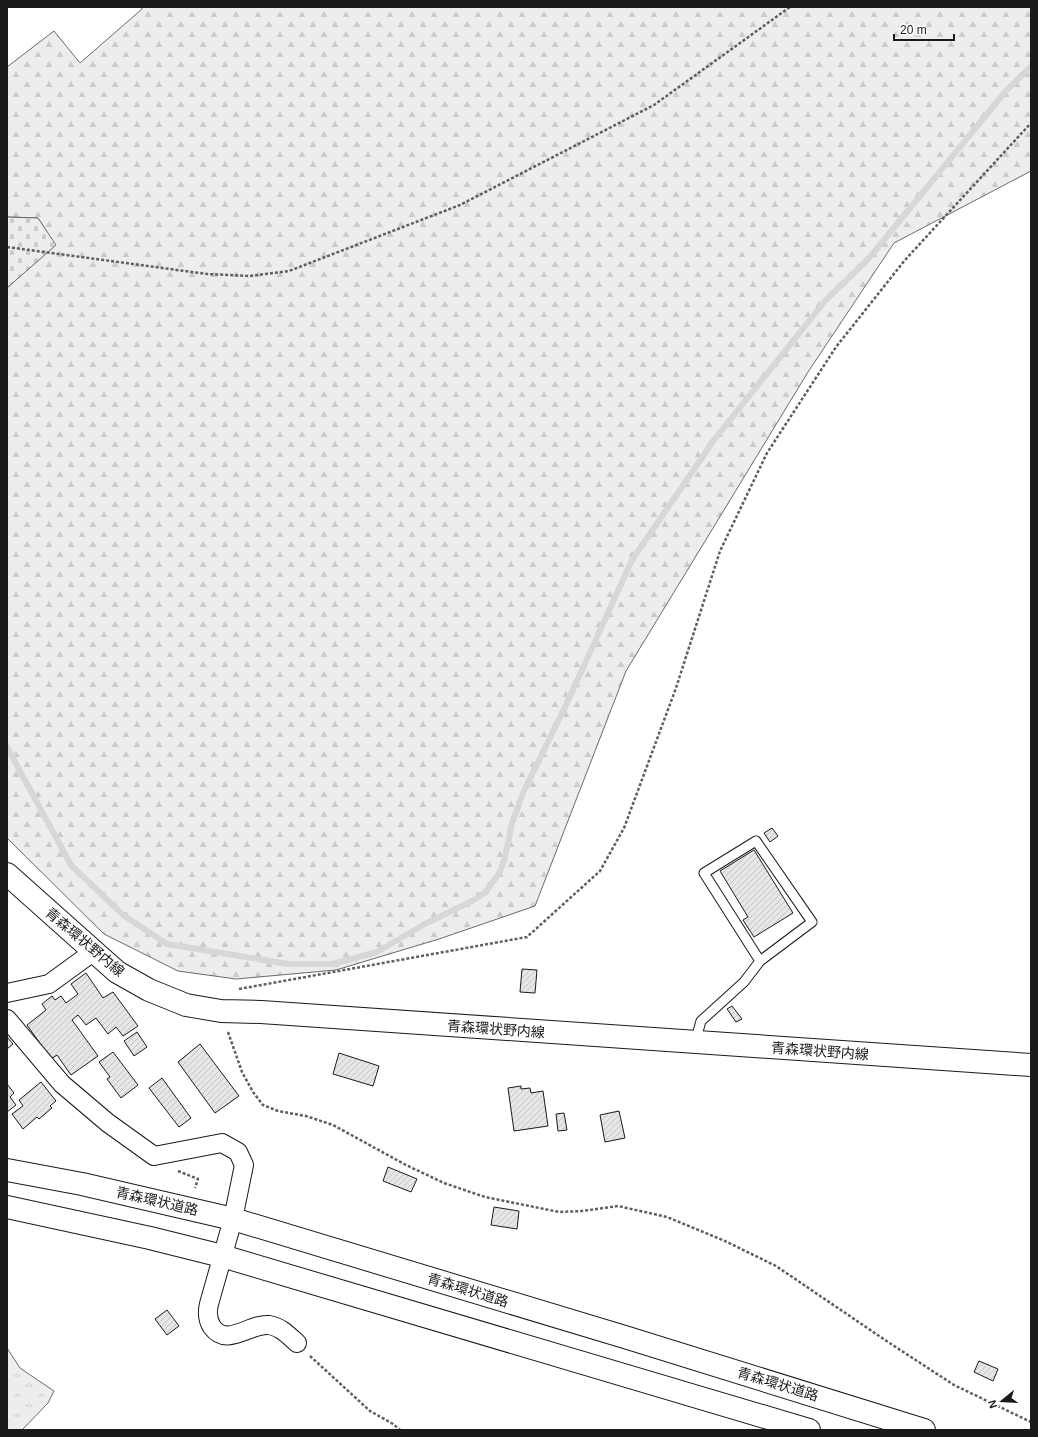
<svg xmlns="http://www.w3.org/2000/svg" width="1038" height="1437" viewBox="0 0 1038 1437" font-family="Arial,'Noto Sans JP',sans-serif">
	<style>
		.grass { fill: url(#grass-tufts); stroke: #6a6a6a }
		.forest { fill: url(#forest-firs); stroke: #6a6a6a }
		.cemetery { fill: url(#cemetery-stones); stroke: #6a6a6a }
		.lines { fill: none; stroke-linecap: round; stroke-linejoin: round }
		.stream { stroke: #d7d7d7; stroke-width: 6 }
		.building { fill: url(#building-hatch); stroke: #1a1a1a }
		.service-casing { stroke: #1a1a1a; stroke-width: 11 }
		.minor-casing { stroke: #1a1a1a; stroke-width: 20 }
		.primary-casing { stroke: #1a1a1a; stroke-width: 24 }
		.trunk-casing { stroke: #1a1a1a; stroke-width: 24 }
		.path { stroke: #5f5f5f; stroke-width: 2.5; stroke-dasharray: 3 2; stroke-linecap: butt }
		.service { stroke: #fff; stroke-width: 9 }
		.minor { stroke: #fff; stroke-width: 18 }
		.primary { stroke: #fff; stroke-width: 22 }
		.trunk { stroke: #fff; stroke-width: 22 }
		.labels { text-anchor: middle; stroke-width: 3; stroke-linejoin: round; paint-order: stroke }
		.street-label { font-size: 14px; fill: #1a1a1a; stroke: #fff }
	</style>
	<defs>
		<pattern id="grass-tufts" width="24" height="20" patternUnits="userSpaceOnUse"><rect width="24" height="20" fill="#ededed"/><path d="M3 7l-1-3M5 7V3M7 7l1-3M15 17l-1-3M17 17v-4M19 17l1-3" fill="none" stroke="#cbcbcb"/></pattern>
		<pattern id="forest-firs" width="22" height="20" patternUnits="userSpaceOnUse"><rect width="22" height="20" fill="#ededed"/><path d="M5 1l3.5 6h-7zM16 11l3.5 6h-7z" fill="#cbcbcb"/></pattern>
		<pattern id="cemetery-stones" width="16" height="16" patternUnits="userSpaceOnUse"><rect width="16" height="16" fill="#ededed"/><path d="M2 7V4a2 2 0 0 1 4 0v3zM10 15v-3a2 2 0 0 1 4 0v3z" fill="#cbcbcb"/></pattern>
		<pattern id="building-hatch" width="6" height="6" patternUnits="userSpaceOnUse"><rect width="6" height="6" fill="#e6e6e6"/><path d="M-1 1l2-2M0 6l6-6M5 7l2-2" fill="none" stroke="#c5c5c5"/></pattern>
	</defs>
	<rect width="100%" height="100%" fill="#fff"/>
	<path class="grass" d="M7 1348 20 1368 54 1391 48 1403 22 1430H7Z"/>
	<path class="forest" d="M142 7H1031V171L894 243 808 372 626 671 535 906 439 939 336 970 236 979 178 971 104 934 7 838V288L55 245 38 218 7 217V67L54 31 80 63 142 9Z"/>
	<path class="cemetery" d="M7 217 38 218 56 245 7 288Z"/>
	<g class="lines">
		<path class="stream" d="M7 747 71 865 123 915 167 944 288 964H333L377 952 423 925 470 902 485 893 500 872 505 857 512 823 523 793 566 705 632 560 714 440 825 301 870 257 1005 92 1031 66"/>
	</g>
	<path class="building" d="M772 828 778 836 770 842 764 833Z
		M754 850 793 913 754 937 743 920 748 917 720 871Z
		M522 969 537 970 535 993 520 992Z
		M86 973 103 998 113 992 138 1026 123 1036 116 1027 108 1034 96 1018 86 1025 78 1015 72 1020 98 1056 71 1075 57 1055 51 1059 27 1025 46 1010 42 1004 52 996 55 1000 61 996 66 1003 78 994 71 984Z
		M732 1006 742 1019 736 1022 727 1009Z
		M137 1032 147 1047 134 1056 124 1041Z
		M7 1037 13 1044 7 1049Z
		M200 1044 239 1096 215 1113 178 1062Z
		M113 1052 138 1085 121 1098 107 1079 110 1077 99 1062Z
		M339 1053 379 1066 373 1086 333 1074Z
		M162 1078 191 1118 179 1127 149 1088Z
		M41 1082 56 1101 50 1106 52 1108 39 1119 37 1117 23 1129 12 1114 23 1106 19 1100Z
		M7 1084 14 1093 10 1097 16 1105 7 1112Z
		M521 1086V1089L530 1088 531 1093 543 1091 548 1126 514 1131 508 1088Z
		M619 1111 625 1138 605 1142 600 1115Z
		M564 1113 567 1130 558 1131 556 1114Z
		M388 1167 417 1179 411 1192 383 1181Z
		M494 1207 519 1211 517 1229 491 1225Z
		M167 1310 179 1326 167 1335 155 1319Z
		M979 1361 998 1369 993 1381 974 1372Z"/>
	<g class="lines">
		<defs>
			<path id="service" d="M695 1042 701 1021 744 982 760 961 812 922 756 841 704 873 760 961"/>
			<path id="minor" d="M7 993 49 984 93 952
				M7 1019 62 1084 108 1123 154 1156 222 1143 238 1152 244 1165 233 1219 209 1304C207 1312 207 1319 212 1327 227 1348 250 1323 269 1325 281 1327 288 1335 297 1343"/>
			<path id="primary" d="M7 874 117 972 149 990 186 1005 221 1011 261 1012 1031 1065"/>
			<path id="trunk" d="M7 1170 82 1184 233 1219 628 1338 924 1430
				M7 1207 150 1238 222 1256 809 1430"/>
		</defs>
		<use href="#service" class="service-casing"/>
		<use href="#minor" class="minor-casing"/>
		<use href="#primary" class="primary-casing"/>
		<use href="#trunk" class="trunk-casing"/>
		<path class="path" d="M7 247 207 274 250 276 289 271 460 205 654 105 790 7
			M239 989 527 937 600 871 624 828 676 688 720 551 767 453 836 347 905 260 1031 123
			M228 1032 242 1072 253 1092 263 1105 278 1111 306 1116 333 1125 406 1165 444 1183 485 1197 559 1212 582 1211 618 1206 667 1217 725 1241 776 1266 888 1342 954 1385 1031 1422
			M178 1171 198 1179 195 1188
			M310 1356 370 1411 393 1424 400 1430"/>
		<use href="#service" class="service"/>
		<use href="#minor" class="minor"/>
		<use href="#primary" class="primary"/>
		<use href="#trunk" class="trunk"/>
	</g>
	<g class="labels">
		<g class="street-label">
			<text transform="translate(85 942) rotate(40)" y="5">青森環状野内線</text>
			<text transform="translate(496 1029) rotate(4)" y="5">青森環状野内線</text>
			<text transform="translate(820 1051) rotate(4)" y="5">青森環状野内線</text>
			<text transform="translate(157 1201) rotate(13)" y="5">青森環状道路</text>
			<text transform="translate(468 1290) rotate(17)" y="5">青森環状道路</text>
			<text transform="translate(778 1384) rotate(17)" y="5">青森環状道路</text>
		</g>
	</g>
	<rect width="1038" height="1437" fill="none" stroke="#1a1a1a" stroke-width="16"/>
	<g transform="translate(1002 1401) rotate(252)" stroke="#ffffff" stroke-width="3" paint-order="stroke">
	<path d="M0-3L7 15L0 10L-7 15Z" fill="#1a1a1a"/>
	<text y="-6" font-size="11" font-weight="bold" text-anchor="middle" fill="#1a1a1a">N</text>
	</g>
	<path d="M894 34v6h60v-6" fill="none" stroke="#1a1a1a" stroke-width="2"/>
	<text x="900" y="34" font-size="12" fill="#1a1a1a" stroke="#ffffff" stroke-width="3" paint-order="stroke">20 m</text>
</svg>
